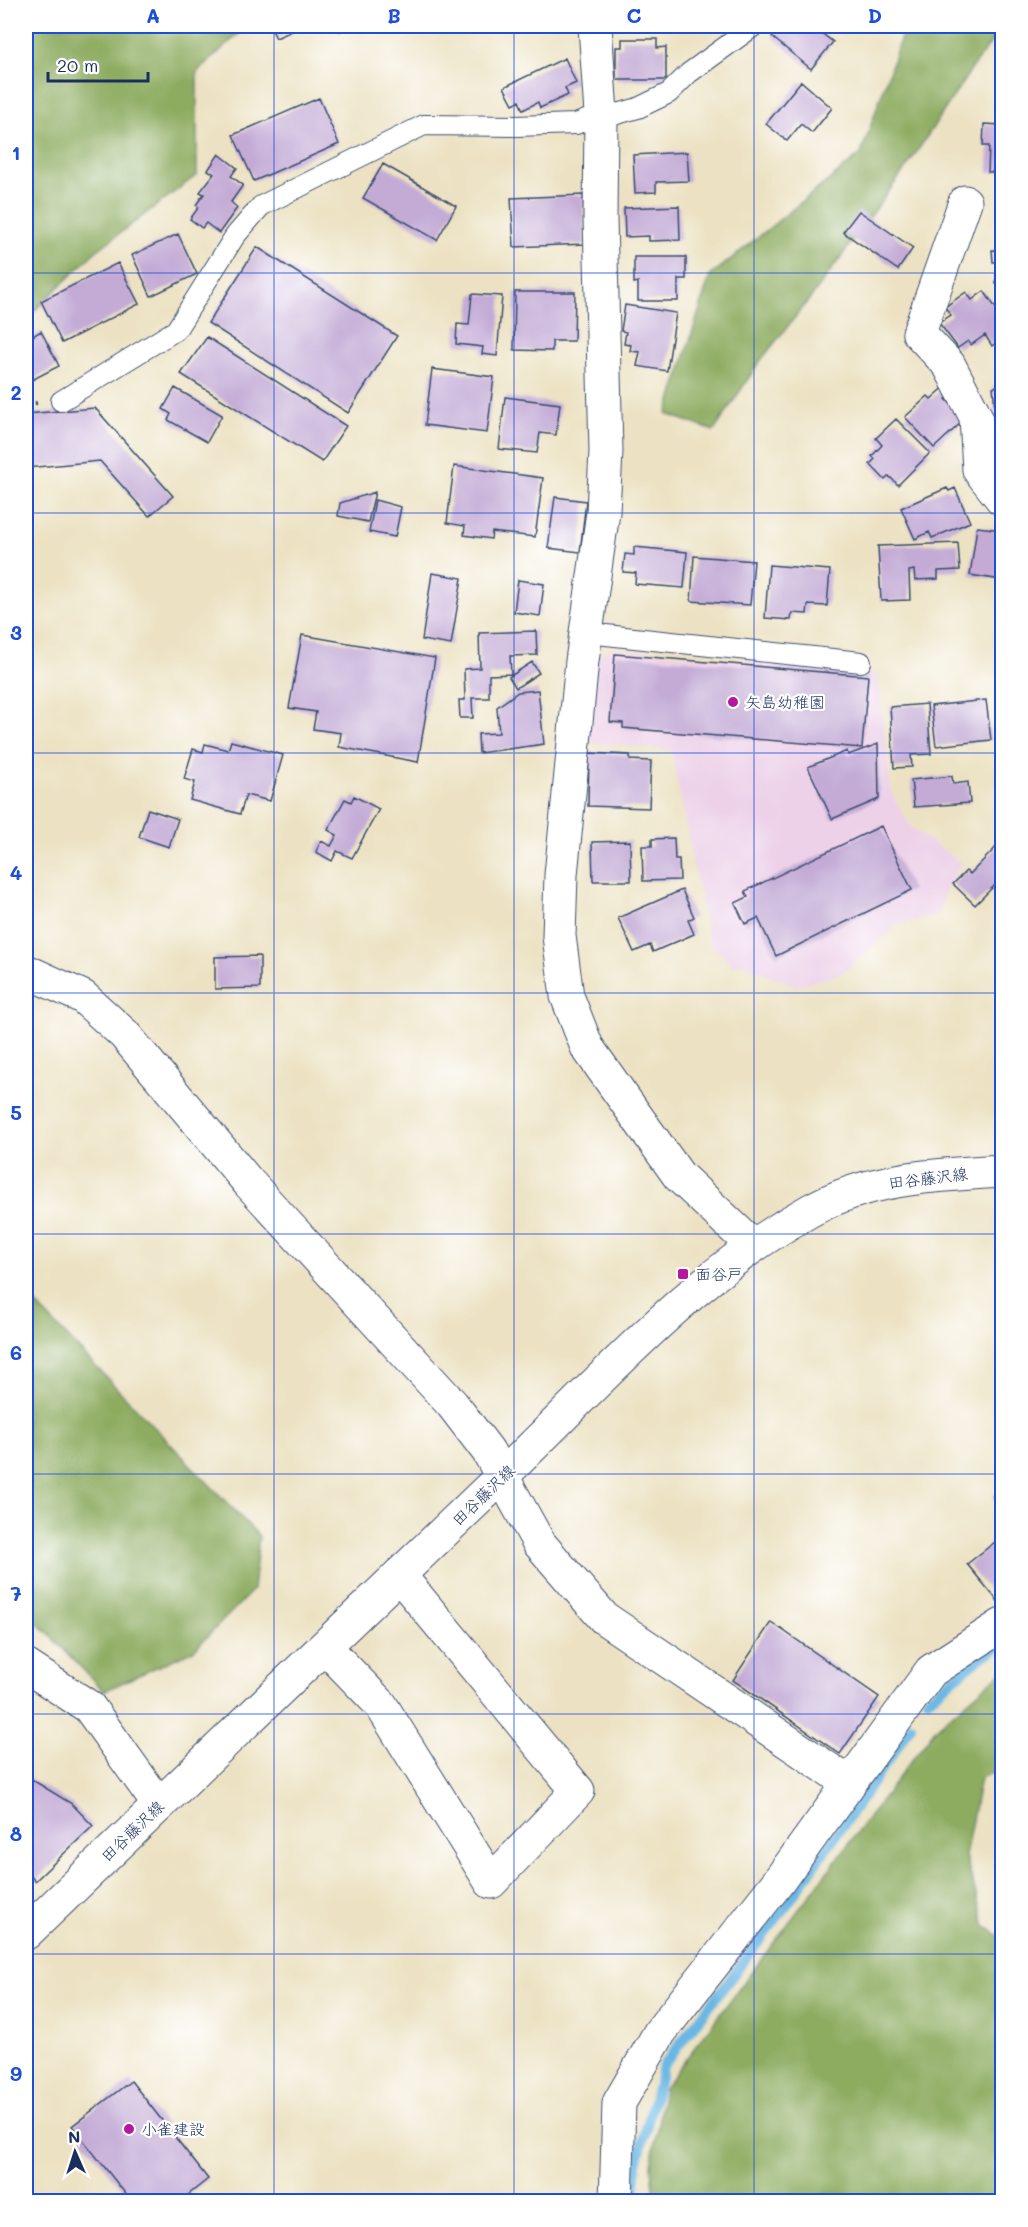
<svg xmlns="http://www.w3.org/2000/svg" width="1028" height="2227" viewBox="0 0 1028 2227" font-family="Mali,'Klee One',sans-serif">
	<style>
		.built { fill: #edd1e9 }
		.forest { fill: #8dac60; stroke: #546e5f; stroke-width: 1.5 }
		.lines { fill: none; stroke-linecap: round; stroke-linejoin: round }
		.stream { stroke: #6ab7e4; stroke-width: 10 }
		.building { fill: #c3abd6 }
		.lane-casing { stroke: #3a4a6d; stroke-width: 22 }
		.street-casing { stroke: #3a4a6d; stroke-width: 35 }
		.secondary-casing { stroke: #3a4a6d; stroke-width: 35 }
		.path { stroke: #3a4a6d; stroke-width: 4; stroke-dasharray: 4.5 4.5; stroke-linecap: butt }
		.lane { stroke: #fff; stroke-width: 20 }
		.street { stroke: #fff; stroke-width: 33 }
		.secondary { stroke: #fff; stroke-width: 33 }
		.grid { fill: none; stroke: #1d4ed8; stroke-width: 1.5; stroke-opacity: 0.55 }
		.poi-dot { fill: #b5179e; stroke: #fff; stroke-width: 2 }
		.labels { text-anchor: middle; stroke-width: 4.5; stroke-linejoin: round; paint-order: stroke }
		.poi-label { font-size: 16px; fill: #1b2f5e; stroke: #fff; text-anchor: start }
		.street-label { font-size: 16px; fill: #1b2f5e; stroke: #fff }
		.neatline { fill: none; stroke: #1d4ed8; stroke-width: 2 }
		.grid-label { font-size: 20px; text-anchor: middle; font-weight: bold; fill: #1d4ed8 }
	</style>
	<rect width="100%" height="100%" fill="#fff"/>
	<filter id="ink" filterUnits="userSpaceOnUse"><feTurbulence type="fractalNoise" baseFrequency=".0167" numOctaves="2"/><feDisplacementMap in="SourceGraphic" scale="12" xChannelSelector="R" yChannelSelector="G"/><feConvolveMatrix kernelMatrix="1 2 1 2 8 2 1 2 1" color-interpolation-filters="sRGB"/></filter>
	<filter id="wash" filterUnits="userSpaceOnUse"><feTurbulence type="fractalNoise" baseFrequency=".008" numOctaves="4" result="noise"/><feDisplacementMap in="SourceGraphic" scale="24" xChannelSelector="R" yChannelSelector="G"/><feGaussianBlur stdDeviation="1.35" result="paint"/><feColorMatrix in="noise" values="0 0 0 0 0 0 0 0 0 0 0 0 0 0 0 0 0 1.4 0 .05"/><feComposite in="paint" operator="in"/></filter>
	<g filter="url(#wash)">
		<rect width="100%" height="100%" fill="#ece2c3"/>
		<path class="built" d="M610 648 878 674 891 792 911 827 961 863 944 894 940 913 898 925 841 974 796 986 743 964 733 966 709 942 671 750 586 742 599 656Z"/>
		<path class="forest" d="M26 26H247L197 72V175L95 252 26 319Z
			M905 26H1002V28L976 62 910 162 819 287 757 365 714 431 667 414 710 276 861 154Z
			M26 1294 259 1536 253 1590 194 1650 104 1691 26 1611Z
			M1002 1672V1768L980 1778 965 1856 985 1926 1002 1938V2201H654L651 2165 664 2088 936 1728Z"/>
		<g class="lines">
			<path class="stream" d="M928 1699 979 1659 1002 1645
				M633 2202 637 2163 663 2066 784 1909 888 1761 911 1725"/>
		</g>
		<g id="blocks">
			<path class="building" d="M270 26H303L276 38Z
				M338 26H352L340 31Z
				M781 26H812L833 42 811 69 772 37Z
				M622 39H657V48L666 47V80H616V47H622Z
				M565 58 576 83 565 88 568 95 540 108 538 102 523 110 519 101 513 104 504 87Z
				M801 81 832 108 812 133 801 124 787 141 766 124Z
				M319 98 339 144 254 181 233 135Z
				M984 124 1002 125V172H988L989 146H983Z
				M687 152 689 181 656 182V192L635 193 633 155Z
				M219 154 237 168 231 176 243 185 231 202 237 208 219 233 206 223 202 228 190 219 199 207 196 205 204 194 200 192 214 174 208 170Z
				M383 164 456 206 437 240 363 198Z
				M583 195 585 244 514 247 511 198Z
				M679 206 680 240 649 241V236L625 237 624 208Z
				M859 211 913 248 898 270 843 232Z
				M178 234 197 274 151 296 132 255Z
				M257 247 397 336 348 413 208 323Z
				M992 250 1002 251V284H996L997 262H993Z
				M634 257H686V279H678V301H638V282L634 283Z
				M118 263 139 304 62 343 41 301Z
				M984 291 1002 317V338L992 346 985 335 971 345 968 341 958 348 939 323 951 315 945 307 966 292 972 300Z
				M515 292H575L574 341H552V351L514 350Z
				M472 294 502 296 497 356 482 354 483 347 456 344 457 324 469 325Z
				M625 305 676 313 667 371 637 366 640 352 630 351 631 345 624 344 626 332 621 331Z
				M41 331 59 366 26 383V340Z
				M207 337 346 426 322 462 181 374Z
				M432 369 494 377 487 433 425 425Z
				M948 384 955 391 946 399 965 419 934 448 905 417 928 396 931 399Z
				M1002 386V428H997L993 387Z
				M175 388 222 415 207 442 168 420 171 414 163 409Z
				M505 397 560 404 556 435 540 433 537 453 499 449Z
				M95 408 173 496 149 516 100 461 26 468V414Z
				M896 419 930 453 898 485 889 476 885 480 870 464 875 459 872 456 882 445 876 438Z
				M454 466 543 478 535 537 492 532 491 539 464 535 465 526 447 523Z
				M947 488 949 491 955 488 970 522 932 538 929 532 915 539 901 508Z
				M375 492 368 522 338 516 340 503Z
				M555 497 586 501 580 552 548 548Z
				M375 500 401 507 395 537 369 532Z
				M977 527 1002 530V580L970 575Z
				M958 543 960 570 938 571V579L915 580 914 570 909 571 910 600 881 601 878 546Z
				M634 547 687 552 684 588 635 584 636 573 623 572 625 554 634 555Z
				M694 556 754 561 750 605 691 601Z
				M769 565 830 570 827 606 808 605 807 614 792 613 791 620 765 618Z
				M432 573 462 578 451 645 422 640Z
				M518 580 544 584 540 616 514 612Z
				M536 631 537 655 510 656 511 674 489 675V698H472L473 718H460L459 700H465L464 669 480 668 479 633Z
				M302 635 435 658 418 762 339 747 341 733 313 729 316 712 289 708Z
				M615 654 868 676 862 748 623 728V723L610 722Z
				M532 662 539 673 516 688 509 677Z
				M538 690 544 744 479 753 478 734 499 733 497 707 518 692Z
				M986 700 991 740 936 746 931 706Z
				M927 704 931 754 911 755 912 767 894 768 890 707Z
				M231 741 283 755 270 801 246 795 240 814 190 800 195 782 184 779 193 749 203 752 205 744 228 750Z
				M878 744 879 799 832 819 808 767 847 751 848 755Z
				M589 753 630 755V760L651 761 649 808 588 806Z
				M952 776 953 784 968 782 970 803 914 807 911 780Z
				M354 796 379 809 352 858 337 851 332 861 316 852 321 841 331 846 337 835 328 830 345 799 351 802Z
				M148 809 178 819 169 847 139 837Z
				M881 826 912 890 776 956 758 918 745 924 735 903 748 897 745 891Z
				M674 838 675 859H679L680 880 643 881 642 846H652V839Z
				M630 841 631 881H593L592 842Z
				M1002 841V891L996 884 975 905 953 884 966 871 970 874Z
				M682 890 694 917 688 920 694 934 653 952 650 945 634 952 618 918Z
				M260 956V988L215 989V957Z
				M1002 1491V1517L993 1496Z
				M995 1542 1002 1550V1603L1001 1605 967 1564Z
				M771 1622 879 1697 840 1754 733 1680Z
				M26 1776 72 1804 93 1826 35 1881 26 1871Z
				M131 2081 208 2179 179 2202H132L72 2126Z"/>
		</g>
	</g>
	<g filter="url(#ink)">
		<use href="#blocks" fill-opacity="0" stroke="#3a4a6d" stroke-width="1.5"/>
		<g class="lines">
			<defs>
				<path id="lane" d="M600 119 638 108 669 93 689 73 754 26
					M61 401 176 330 235 236 261 206 424 125 516 126 576 124 601 114
					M587 633 861 662"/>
				<path id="street" d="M595 26 601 114 600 219 606 451 603 512 582 661 561 875 559 936 567 996 587 1047 679 1176 753 1246
					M965 202 919 333 949 365 976 417 979 470 1002 499
					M26 971 83 997 124 1034 249 1183 452 1404 488 1451 539 1543 604 1618 849 1783
					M325 1647 381 1705 491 1882 578 1791 399 1575
					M26 1666 89 1707 159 1805
					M616 2202 619 2103 660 2032 778 1882 931 1671 1002 1625"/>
				<path id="secondary" d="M26 1933C183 1782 341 1631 499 1479 598 1384 690 1277 811 1210 870 1177 937 1175 1002 1171"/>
			</defs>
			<use href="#lane" class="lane-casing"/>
			<use href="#street" class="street-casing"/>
			<use href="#secondary" class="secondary-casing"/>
			<path class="path" d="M26 405 37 403"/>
			<use href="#lane" class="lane"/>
			<use href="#street" class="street"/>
			<use href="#secondary" class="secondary"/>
		</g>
	</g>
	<path class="grid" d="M274 26V2202M514 26V2202M754 26V2202M26 273H1002M26 513H1002M26 753H1002M26 993H1002M26 1234H1002M26 1474H1002M26 1714H1002M26 1954H1002"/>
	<g class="poi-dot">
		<circle cx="733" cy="702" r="6"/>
		<rect x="677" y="1268" width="12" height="12" rx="3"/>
		<circle cx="129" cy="2129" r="6"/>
	</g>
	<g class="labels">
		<g class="poi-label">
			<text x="745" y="708">矢島幼稚園</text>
			<text x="695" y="1280">面谷戸</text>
			<text x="141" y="2135">小雀建設</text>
		</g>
		<g class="street-label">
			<text transform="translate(928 1178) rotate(-7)" y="6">田谷藤沢線</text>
			<text transform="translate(483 1495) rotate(-44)" y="6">田谷藤沢線</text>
			<text transform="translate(132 1831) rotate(-44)" y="6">田谷藤沢線</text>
		</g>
	</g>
	<rect width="1028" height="2227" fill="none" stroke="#fff" stroke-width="66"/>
	<g transform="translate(75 2152) rotate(357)" stroke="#ffffff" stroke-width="4.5" paint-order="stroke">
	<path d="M0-4.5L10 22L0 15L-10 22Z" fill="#1b2f5e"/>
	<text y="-9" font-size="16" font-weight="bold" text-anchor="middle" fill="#1b2f5e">N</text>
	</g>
	<path d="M48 72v9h100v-9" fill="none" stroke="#1b2f5e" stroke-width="3"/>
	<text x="57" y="72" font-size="18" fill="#1b2f5e" stroke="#ffffff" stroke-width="4.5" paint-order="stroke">20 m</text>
	<rect x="33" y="33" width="962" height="2161" class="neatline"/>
	<g class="grid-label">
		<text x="153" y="23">A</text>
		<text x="394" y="23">B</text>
		<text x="634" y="23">C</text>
		<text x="875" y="23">D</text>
		<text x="16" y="160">1</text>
		<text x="16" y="400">2</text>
		<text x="16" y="640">3</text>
		<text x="16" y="880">4</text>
		<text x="16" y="1120">5</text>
		<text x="16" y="1360">6</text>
		<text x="16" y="1601">7</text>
		<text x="16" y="1841">8</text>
		<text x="16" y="2081">9</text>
	</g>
</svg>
